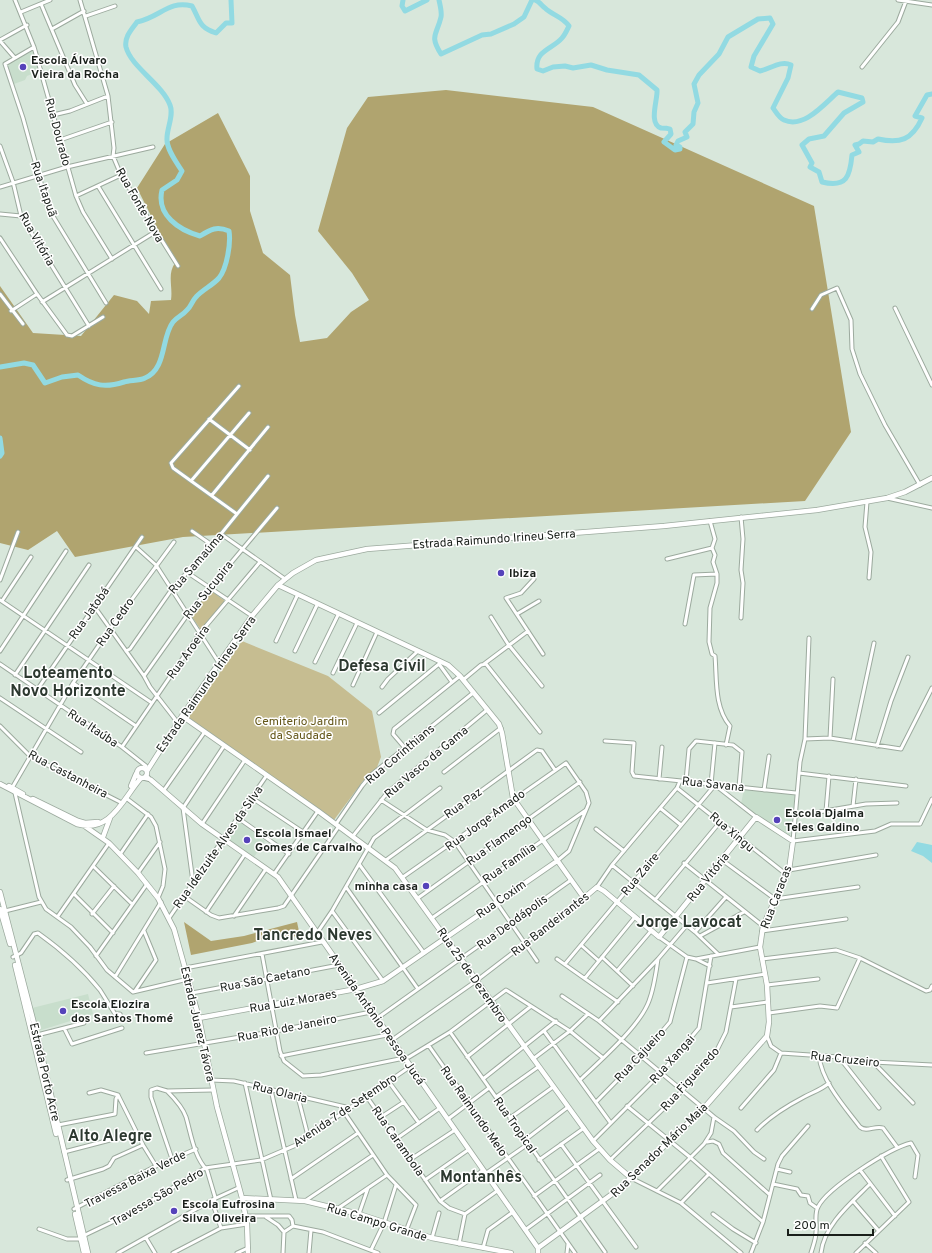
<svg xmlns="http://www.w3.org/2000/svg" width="932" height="1253" viewBox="0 0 932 1253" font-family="Overpass,sans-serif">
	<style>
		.built { fill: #c8decc }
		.green { fill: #c6bd91 }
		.forest { fill: #b0a46f }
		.water { fill: #92dae2 }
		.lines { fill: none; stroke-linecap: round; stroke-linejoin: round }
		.river { stroke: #92dae2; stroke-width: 5 }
		.street-casing { stroke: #9caa9e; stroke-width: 5 }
		.secondary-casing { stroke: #9caa9e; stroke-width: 6 }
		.street { stroke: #fff; stroke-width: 3 }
		.secondary { stroke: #fff; stroke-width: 4.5 }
		.poi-dot { fill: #5542ba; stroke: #fff; stroke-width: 1.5 }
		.labels { text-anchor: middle; stroke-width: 3; stroke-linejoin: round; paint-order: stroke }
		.poi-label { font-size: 12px; font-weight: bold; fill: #191f1a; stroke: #fff; text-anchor: start }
		.street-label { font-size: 12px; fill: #191f1a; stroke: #fff }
		.park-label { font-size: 12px; fill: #645719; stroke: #fff }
		.district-label { font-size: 16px; font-weight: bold; fill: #2c382f; stroke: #fff }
	</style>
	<rect width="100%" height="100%" fill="#d8e7db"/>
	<path class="built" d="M33 49 39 71 27 76 25 80 14 84 7 63Z
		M744 789 795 795 790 835 787 837 741 804Z
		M239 822 265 841 254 857 228 839Z
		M88 994 93 1014 38 1031 32 1008Z"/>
	<path class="green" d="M210 590 225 601 201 630 190 614Z
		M242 641 328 676 372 711 381 757 376 770 363 781 334 820 188 718Z"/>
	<path class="forest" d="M446 90 593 107 814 206 851 432 805 501 183 537 75 557 57 531 28 550 0 543V286L33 333 81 336 114 295 137 301 149 314 151 301 171 300C173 287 167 274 175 263L137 188 165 144 218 113 250 176V211L263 253 290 275 295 315 300 342 327 338 351 312 369 300 352 273 318 231 347 128 368 97Z
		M184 922 211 941 244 936 297 922 300 936 265 938 252 943 191 955Z"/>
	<path class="water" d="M917 842 932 845V863L923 856 911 851Z"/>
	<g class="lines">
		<path class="river" d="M403 0 402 6 405 11 427 0
			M439 0C440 5 442 12 441 17 437 35 429 35 441 54L482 35 491 34 514 24 524 17 532 0
			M535 0C540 2 541 5 545 8 552 15 563 17 569 26 567 30 565 35 562 38 553 49 535 50 537 69L543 71 553 67 565 66 573 68 591 65 607 70 639 75 657 90C658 99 648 124 661 128 664 128 667 128 670 129L671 134 664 142 675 150 680 149V147L676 145 678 141 687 137 685 132 693 124 694 112 698 103 694 84 699 75 719 54 728 37 758 19 770 18 773 24 754 56 751 67 760 71C770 69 781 60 791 65L788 78 773 108C776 112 779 118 784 120 804 129 824 104 838 92L862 98 863 102 844 113 824 136 809 139 802 145 812 163 810 167 819 172 822 182C847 188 850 176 852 155L859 152 855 145 859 144 863 141 873 142 878 139C900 144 912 140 922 118L915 116 927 95 932 94
			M0 367 24 363 33 365 45 383 62 377 78 375C94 386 105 388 124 382 130 380 139 381 145 378 167 369 161 337 173 322 177 317 183 315 187 310 191 307 192 301 196 297 202 290 213 285 219 278 227 268 231 243 229 231 217 226 211 229 200 236 179 230 156 215 162 190L177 180 182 171C177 163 166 149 167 138 167 128 174 115 170 105 162 84 131 67 126 47 124 37 132 29 137 22 161 17 168 0 192 6 200 20 198 27 216 33L226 23H232L231 0
			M0 438 2 453 0 456"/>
		<defs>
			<path id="street" d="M15 0 34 47 76 196 83 212 112 259
				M80 0 108 96 114 148 113 156 121 175 178 266
				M898 0 932 5
				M41 4 75 85 87 104
				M21 12 50 0
				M86 16 115 6
				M52 29 84 11
				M0 40 27 25
				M0 41 14 57
				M34 47 5 64 23 118 48 208 106 303
				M862 67 898 22 906 1
				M53 115 70 111 108 96
				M60 140 112 122
				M0 146 13 182 21 216 89 326
				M98 186 161 289
				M0 187 67 167 153 147
				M76 196 121 175
				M0 214 21 216
				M0 238 37 294 67 335 72 336 103 317
				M0 294 23 324
				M42 302 155 232
				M895 308 932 385
				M812 309 821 295 837 288 851 320 852 349 860 374 885 425 920 485
				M11 311 37 294
				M209 419 250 450
				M191 481 249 413
				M212 495 268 427
				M887 498 932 508
				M867 502 865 527 871 552 869 578
				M237 514 173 468 171 463 239 386
				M741 517 743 539 741 570 743 583 741 618
				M710 521 715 539 712 548 715 555 713 562 717 574V583L710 608 709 642 712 654 715 656C717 679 714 707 730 726L726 745
				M192 531 212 545
				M221 534 285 579
				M136 547 156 565 219 663
				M667 559 712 548
				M188 573 252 616
				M534 579 521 593 506 598 543 654
				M0 580 18 532
				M0 600 152 703
				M2 601 31 557
				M94 606 144 676 150 687 178 723
				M517 614 539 601
				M491 617 508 644 542 686
				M685 624 694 575 717 574
				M809 638 805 739 800 762 793 841 875 831 891 824H920L932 799
				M276 641 297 596
				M0 651 66 551
				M126 651 130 649 172 589 212 545 268 476
				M295 651 317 605
				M315 662 338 615
				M0 664 122 747 146 766
				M439 664 452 682
				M484 664 528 631
				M333 673 357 623
				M15 675 89 565
				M144 676 188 614 277 508
				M463 680 481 665 486 664 540 732
				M73 683 136 726
				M353 685 377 632
				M382 687 388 679 418 651
				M37 690 142 537
				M0 698 81 752
				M379 713 439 664 440 661
				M0 726 30 756 120 802
				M830 738 833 679
				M805 739 830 738 901 749 932 688
				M605 741 634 743 632 772 634 776 796 793
				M853 741 874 643
				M877 746 891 701 908 657
				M122 747 200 633 260 562
				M405 748 393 734 394 729 460 676
				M444 772 501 728
				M799 773 906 786
				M146 775 151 780
				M143 778 151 780
				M659 779 662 747
				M686 781 689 749 696 741 733 745 742 752 739 787
				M711 784 715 743
				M12 788 73 683 110 629 174 542
				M677 788 787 875
				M164 790 204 733
				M764 790 769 756
				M15 793 39 897 46 909 71 927 90 947 107 970 133 992 188 979
				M126 798 151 817 156 826 165 869 163 886 158 898
				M252 798 303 832
				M381 800 427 830 445 835 455 842 537 961
				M853 806 856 779
				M660 808 681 825
				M826 811 829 776
				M795 816 866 804 897 803
				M238 818 289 854
				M202 824 245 760
				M336 824 362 786 371 775 473 693
				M596 829 624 851
				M353 836 387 793 487 710
				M121 853 148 814
				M386 860 537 750 542 751 555 770
				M722 860 775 899 858 887
				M684 863 763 926
				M359 864 424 953
				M612 865 695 932 718 954
				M93 866 132 904
				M789 870 876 855
				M138 873 160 842
				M274 874 318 811
				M403 877 566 763 586 792 589 803 569 851 557 861
				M193 882 183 808 224 746
				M346 887 418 989
				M597 887 612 865 677 788 680 781
				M74 894 113 933
				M184 896 211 915 219 918 278 908 284 906 339 826
				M418 898 580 782
				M655 900 720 822
				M5 911 41 902
				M332 911 383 981
				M206 912 245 854
				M92 914 114 886
				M58 916 109 843
				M234 916 266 869
				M169 918 267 775
				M432 918 586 810
				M762 931 846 919
				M695 932 726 897
				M317 933 332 911 374 838 440 788
				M700 936 744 912
				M659 937 687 957 696 959 710 966
				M581 945 599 961
				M262 954 280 1051 284 1061 303 1076 321 1075 409 1057 450 1032 506 990 570 1031 603 1058
				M96 956 147 884
				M13 957 21 953 34 934 38 933C59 948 84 970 100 990 105 998 110 1006 115 1014H120L122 1019
				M602 957 633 986
				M557 959 618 1002
				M696 959 760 947
				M762 959 836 950 860 958 926 991 930 990 932 986
				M565 964 715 785 756 817
				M185 968 322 942
				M617 971 651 931
				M115 977 161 902
				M585 978 635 917
				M707 983 765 974
				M767 985 818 979
				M135 991 156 960 144 931
				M192 993 339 965
				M562 996 599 1021 714 1117 734 1131 754 1152 764 1159
				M731 1007 768 1002
				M769 1013 820 1006 837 1008 860 958
				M376 1019 571 880
				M599 1021 658 959 687 925
				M64 1028 72 1044 122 1028
				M544 1031 610 1122
				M450 1032 605 1252
				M37 1035 84 1023
				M767 1036 771 1046 781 1053 839 1057 873 1062 932 1065
				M392 1040 476 981 584 898
				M429 1046 575 1253
				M146 1053 276 1031 371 1012
				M281 1056 387 1035
				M819 1056C822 1082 844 1106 860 1127 867 1133 875 1125 883 1128L897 1147
				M467 1057 530 1007
				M839 1057 879 1108
				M533 1059 570 1031 588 1014
				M873 1062 913 1103
				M483 1079 556 1021
				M581 1079C600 1061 640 1026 649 1001 654 988 656 973 658 959
				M211 1080 234 1081 350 1108
				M389 1082 419 1123
				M245 1083 271 1200
				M271 1090 296 1200
				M167 1091C174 1098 183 1108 186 1117 191 1134 194 1157 207 1170L215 1197 214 1207 221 1228
				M89 1093 101 1090 118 1095 143 1145 156 1166
				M298 1097 308 1136
				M367 1097 440 1201 449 1208 465 1214
				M496 1097 538 1067
				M597 1101 641 1056 670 1022 687 957
				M627 1106 691 1158 763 1222
				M741 1108 774 1070 781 1053
				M344 1112 387 1175 416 1205 406 1231
				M381 1117 404 1102
				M510 1118 553 1087
				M448 1119 489 1088
				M58 1125 115 1114 116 1099 118 1095
				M757 1130C770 1116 787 1106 804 1097 813 1092 821 1090 829 1083
				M396 1139 440 1108
				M525 1140 568 1107
				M593 1141 661 1073 699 1028 711 956
				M707 1142 713 1141 719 1144 723 1153 770 1195
				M561 1144 636 1247
				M64 1152 114 1139
				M172 1159 151 1097V1090L157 1088 167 1091 213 1090
				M411 1159 455 1130
				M539 1160 584 1128
				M610 1160 682 1091 715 1054 726 1032 736 979
				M777 1169 790 1172
				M860 1170 895 1216
				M485 1174 528 1144
				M631 1178 681 1203 741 1253
				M291 1179 358 1133
				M67 1180 103 1169 109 1166 114 1158 143 1145
				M425 1180 468 1150
				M773 1184 797 1189 801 1195 808 1196 810 1203 817 1208
				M657 1191 704 1144 711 1133 714 1117
				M534 1196 599 1149
				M305 1201 373 1155
				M440 1201 482 1171
				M853 1201 878 1230
				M681 1203 708 1175
				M74 1209 156 1166 196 1149
				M337 1209 387 1175
				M359 1214 368 1188
				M465 1214 497 1191
				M713 1214 733 1229 756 1243
				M246 1216H289L292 1220 293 1226 323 1232 378 1253
				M266 1217 278 1225 284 1232
				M39 1229 67 1239H80
				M525 1230 600 1175
				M83 1236 131 1213 205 1168 261 1160 296 1145 411 1066
				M146 1238 155 1253
				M432 1238 439 1213
				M865 1243 876 1253
				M459 1244 465 1214
				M483 1248 488 1230 513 1212
				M371 1250 384 1223 396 1185
				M118 1253 214 1199 238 1188
				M173 1253 221 1228 247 1224
				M237 1253 248 1248
				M283 1253 284 1232 293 1226
				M309 1253 311 1230
				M567 1253 568 1244
				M751 1253 763 1222 778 1164 782 1156 808 1126
				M811 1253C813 1246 816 1239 816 1232 817 1224 814 1214 818 1207 827 1188 890 1148 911 1143L918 1155 915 1177
				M821 1253C824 1225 851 1203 870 1184
				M856 1253 909 1202 881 1156"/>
			<path id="secondary" d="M278 585 448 665 460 676 499 724 502 733 513 798 584 898 597 887 604 891 659 937 756 817 793 841 789 870 763 926 760 947 767 985 769 1022 767 1036 704 1108 619 1189 538 1248
				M182 716 318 811 395 868 593 1141 610 1160 631 1178
				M137 773a5 5 0 1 1 10 0a5 5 0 1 1-10 0Z
				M147 771 182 716 252 616 278 585 293 573 316 560 367 549 664 526 817 510 887 498 905 492 932 478
				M151 780 202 824 278 877 538 1248V1253
				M0 784 77 824C111 834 123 798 141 778
				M9 786 23 794
				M131 786 136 774
				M33 799 78 821 85 823 98 822
				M86 827 109 843 138 873 158 898 174 929 199 1018 217 1107 242 1198 247 1224 248 1253
				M103 837 110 818
				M0 892 37 1035 88 1253
				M0 909 10 944
				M15 965 56 1134
				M199 1018 356 989 383 981 557 861
				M242 1198 305 1201 359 1214 432 1238 511 1253
				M75 1214 84 1253"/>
		</defs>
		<use href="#street" class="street-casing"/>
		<use href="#secondary" class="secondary-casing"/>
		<use href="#street" class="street"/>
		<use href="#secondary" class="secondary"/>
	</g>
	<g class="poi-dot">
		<circle cx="23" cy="67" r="4"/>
		<circle cx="501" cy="573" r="4"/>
		<circle cx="777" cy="820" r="4"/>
		<circle cx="247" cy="840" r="4"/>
		<circle cx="426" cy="886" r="4"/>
		<circle cx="63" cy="1011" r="4"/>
		<circle cx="174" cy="1211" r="4"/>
	</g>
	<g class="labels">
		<g class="poi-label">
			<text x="31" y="64">Escola Álvaro<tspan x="31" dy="14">Vieira da Rocha</tspan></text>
			<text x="509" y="577">Ibiza</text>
			<text x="785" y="817">Escola Djalma<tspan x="785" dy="14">Teles Galdino</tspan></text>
			<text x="255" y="837">Escola Ismael<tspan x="255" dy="14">Gomes de Carvalho</tspan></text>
			<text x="418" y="890" text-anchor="end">minha casa</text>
			<text x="71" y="1008">Escola Elozira<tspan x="71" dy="14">dos Santos Thomé</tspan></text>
			<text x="182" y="1208">Escola Eufrosina<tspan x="182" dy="14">Silva Oliveira</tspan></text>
		</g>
		<g class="street-label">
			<text transform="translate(58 132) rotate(75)" y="4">Rua Dourado</text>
			<text transform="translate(44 189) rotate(71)" y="4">Rua Itapuã</text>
			<text transform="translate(140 205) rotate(60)" y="4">Rua Fonte Nova</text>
			<text transform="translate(37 239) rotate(60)" y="4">Rua Vitória</text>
			<text transform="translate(494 539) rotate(-4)" y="4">Estrada Raimundo Irineu Serra</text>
			<text transform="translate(196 563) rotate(-49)" y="4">Rua Samaúma</text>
			<text transform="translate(208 590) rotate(-51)" y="4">Rua Sucupira</text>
			<text transform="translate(89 613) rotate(-55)" y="4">Rua Jatobá</text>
			<text transform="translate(115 622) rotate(-55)" y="4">Rua Cedro</text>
			<text transform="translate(188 652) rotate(-54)" y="4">Rua Aroeira</text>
			<text transform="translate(206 684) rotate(-55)" y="4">Estrada Raimundo Irineu Serra</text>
			<text transform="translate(93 728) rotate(34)" y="4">Rua Itaúba</text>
			<text transform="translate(400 754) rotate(-40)" y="4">Rua Corinthians</text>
			<text transform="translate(426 762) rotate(-40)" y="4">Rua Vasco da Gama</text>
			<text transform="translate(68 774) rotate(28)" y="4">Rua Castanheira</text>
			<text transform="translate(713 784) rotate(6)" y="4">Rua Savana</text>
			<text transform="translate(463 803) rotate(-36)" y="4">Rua Paz</text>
			<text transform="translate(485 820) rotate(-36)" y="4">Rua Jorge Amado</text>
			<text transform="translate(732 832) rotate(40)" y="4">Rua Xingu</text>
			<text transform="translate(499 840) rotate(-36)" y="4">Rua Flamengo</text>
			<text transform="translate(218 847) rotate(-55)" y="4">Rua Idelzuite Alves da Silva</text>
			<text transform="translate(509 863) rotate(-35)" y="4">Rua Família</text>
			<text transform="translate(640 874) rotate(-50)" y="4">Rua Zaire</text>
			<text transform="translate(708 877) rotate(-51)" y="4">Rua Vitória</text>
			<text transform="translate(776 897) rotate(-69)" y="4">Rua Caracas</text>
			<text transform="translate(501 899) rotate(-35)" y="4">Rua Coxim</text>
			<text transform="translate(512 922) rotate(-36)" y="4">Rua Deodápolis</text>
			<text transform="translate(550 924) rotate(-38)" y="4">Rua Bandeirantes</text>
			<text transform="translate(472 975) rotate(55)" y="4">Rua 25 de Dezembro</text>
			<text transform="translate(265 979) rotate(-11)" y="4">Rua São Caetano</text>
			<text transform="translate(293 1001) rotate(-10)" y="4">Rua Luiz Moraes</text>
			<text transform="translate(377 1019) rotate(55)" y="4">Avenida Antônio Pessoa Jucá</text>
			<text transform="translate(198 1024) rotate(77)" y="4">Estrada Juarez Távora</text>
			<text transform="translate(287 1028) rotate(-11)" y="4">Rua Rio de Janeiro</text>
			<text transform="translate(640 1055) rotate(-47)" y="4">Rua Cajueiro</text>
			<text transform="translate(672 1059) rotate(-48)" y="4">Rua Xangai</text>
			<text transform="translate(845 1059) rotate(6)" y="4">Rua Cruzeiro</text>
			<text transform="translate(45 1072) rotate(77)" y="4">Estrada Porto Acre</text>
			<text transform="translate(690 1079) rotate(-48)" y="4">Rua Figueiredo</text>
			<text transform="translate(280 1092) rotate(14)" y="4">Rua Olaria</text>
			<text transform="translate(345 1110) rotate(-34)" y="4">Avenida 7 de Setembro</text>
			<text transform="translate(474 1111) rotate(55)" y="4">Rua Raimundo Melo</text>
			<text transform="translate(515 1125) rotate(55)" y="4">Rua Tropical</text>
			<text transform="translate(398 1141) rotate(55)" y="4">Rua Carambola</text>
			<text transform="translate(659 1150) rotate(-44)" y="4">Rua Senador Mário Maia</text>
			<text transform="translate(135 1179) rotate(-27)" y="4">Travessa Baixa Verde</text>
			<text transform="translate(157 1197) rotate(-30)" y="4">Travessa São Pedro</text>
			<text transform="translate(377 1222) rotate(17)" y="4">Rua Campo Grande</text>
		</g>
		<g class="park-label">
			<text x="301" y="725">Cemiterio Jardim<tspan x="301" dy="14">da Saudade</tspan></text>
		</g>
		<g class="district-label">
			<text x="382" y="671">Defesa Civil</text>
			<text x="68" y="678">Loteamento<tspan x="68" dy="18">Novo Horizonte</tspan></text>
			<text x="689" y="927">Jorge Lavocat</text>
			<text x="313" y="940">Tancredo Neves</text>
			<text x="110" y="1141">Alto Alegre</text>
			<text x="481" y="1182">Montanhês</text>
		</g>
	</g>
	<path d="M788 1229v6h85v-6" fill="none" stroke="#191f1a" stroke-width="2"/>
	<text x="794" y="1229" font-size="12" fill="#191f1a" stroke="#ffffff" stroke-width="3" paint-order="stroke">200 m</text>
</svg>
